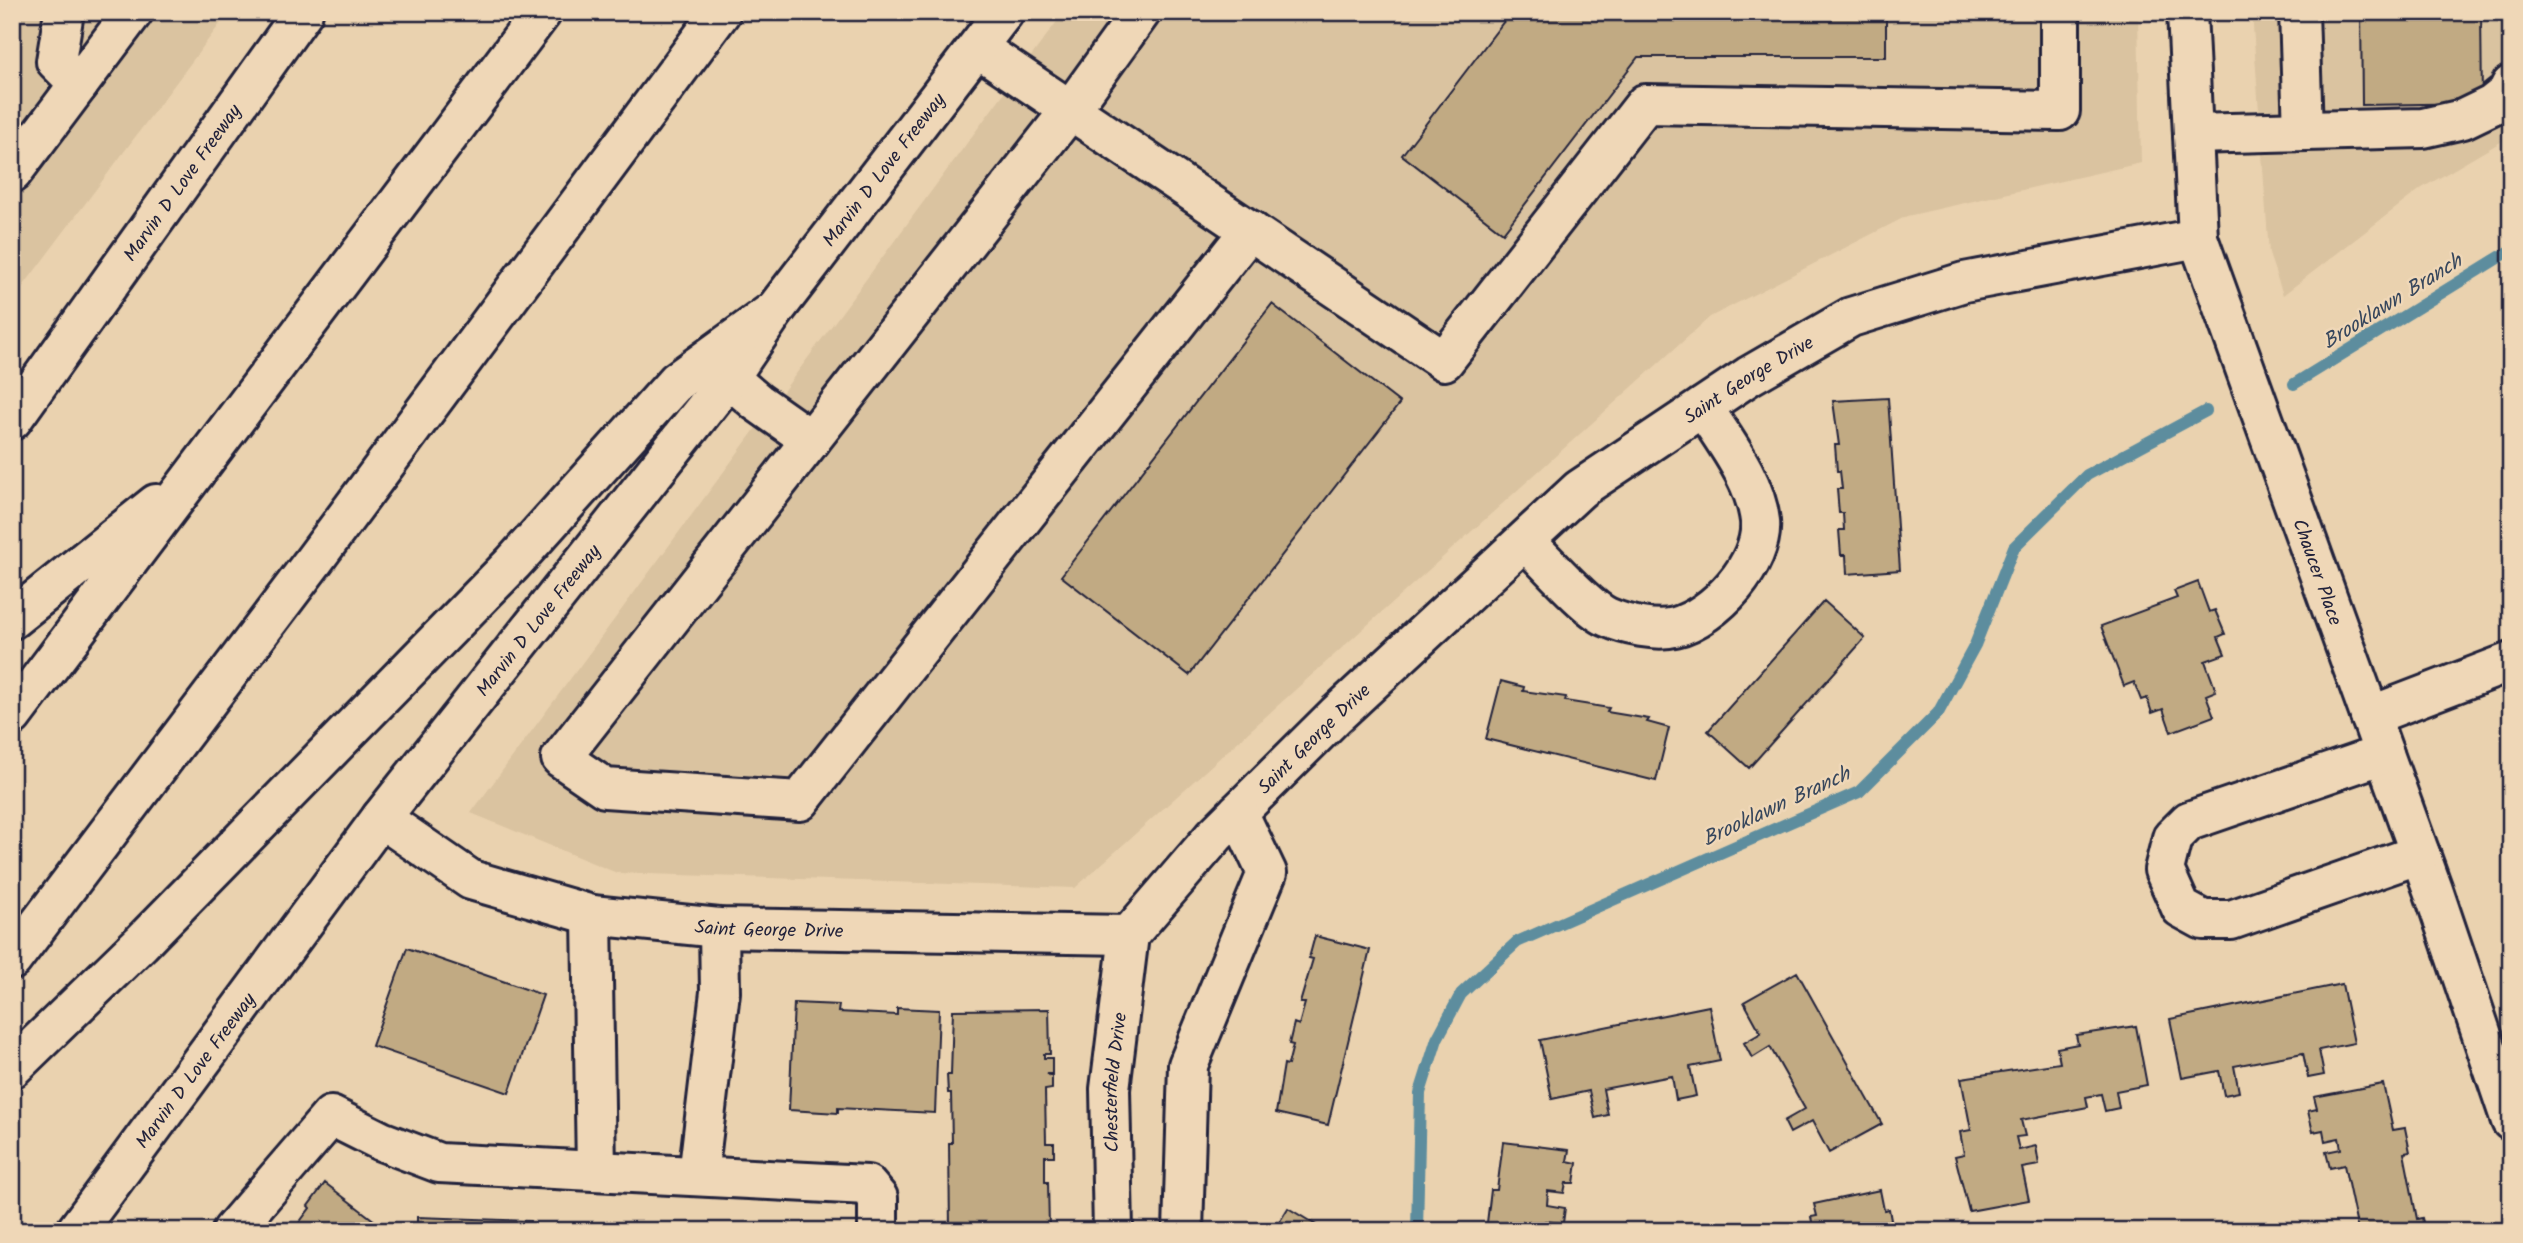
<svg xmlns="http://www.w3.org/2000/svg" width="2523" height="1243" viewBox="0 0 2523 1243" font-family="Kalam,sans-serif">
	<style>
		.built { fill: #dac3a0 }
		.lines { fill: none; stroke-linecap: round; stroke-linejoin: round }
		.stream { stroke: #5d8d9e; stroke-width: 12 }
		.building { fill: #c1aa83; stroke: #22223b; stroke-width: 2 }
		.minor-casing { stroke: #22223b; stroke-width: 44 }
		.major-casing { stroke: #22223b; stroke-width: 44 }
		.highway-casing { stroke: #22223b; stroke-width: 44 }
		.minor { stroke: #efd7b7; stroke-width: 38 }
		.major { stroke: #efd7b7; stroke-width: 38 }
		.highway { stroke: #efd7b7; stroke-width: 38 }
		.labels { text-anchor: middle; stroke-width: 5; stroke-linejoin: round; paint-order: stroke }
		.street-label { font-size: 19px; fill: #22223b; stroke: #efd7b7 }
		.water-label { font-size: 21px; font-style: italic; fill: #36465c; stroke: #efd7b7 }
	</style>
	<rect width="100%" height="100%" fill="#ead2af"/>
	<filter id="ink" filterUnits="userSpaceOnUse"><feTurbulence type="fractalNoise" baseFrequency=".0143" numOctaves="2"/><feDisplacementMap in="SourceGraphic" scale="14" xChannelSelector="R" yChannelSelector="G"/><feConvolveMatrix kernelMatrix="1 2 1 2 8 2 1 2 1" color-interpolation-filters="sRGB"/></filter>
	<g filter="url(#ink)">
		<path class="built" d="M12 12H229L12 301Z
			M1064 12H2138L2141 163 1907 216 1710 317 1075 888 617 873 471 813Z
			M2252 12H2511V136L2422 188 2283 295 2269 254Z"/>
		<g class="lines">
			<path class="stream" d="M2294 384 2511 250
				M1417 1231 1420 1093 1437 1039 1461 994 1517 942 1859 792 1938 713 1975 645 2014 547 2087 475 2206 411"/>
		</g>
		<path class="building" d="M1511 12H1886V57H1638L1503 233 1402 155Z
			M2361 12H2481L2482 103 2362 105Z
			M1272 304 1400 403 1189 675 1061 576Z
			M1888 398 1900 570 1847 574 1846 555H1841L1839 530H1844L1843 513H1839L1837 489H1842L1840 471H1837L1835 445H1839L1833 401Z
			M2198 582 2209 612 2215 610 2225 634 2218 637 2225 654 2205 661 2216 691 2206 695 2214 716 2171 732 2163 709 2152 713 2147 698 2141 700 2134 682 2124 686 2101 626 2177 598 2174 591Z
			M1824 601 1865 638 1749 768 1708 731Z
			M1501 681 1524 687 1523 691 1566 697 1565 701 1609 708 1607 712 1649 719 1647 722 1669 728 1656 781 1486 739Z
			M1315 936 1370 950 1328 1125 1276 1113 1284 1064 1288 1065 1293 1045 1289 1044 1294 1023 1299 1025 1305 1003H1300L1313 959 1309 958Z
			M407 948 543 995 509 1093 372 1046Z
			M1797 972 1882 1124 1829 1153 1812 1121 1790 1133 1784 1121 1805 1109 1770 1047 1752 1058 1744 1043 1761 1033 1744 1002Z
			M2342 984 2354 1043 2319 1050 2324 1075 2308 1078 2303 1053 2234 1066 2239 1092 2224 1095 2219 1071 2182 1078 2170 1019Z
			M794 1003 839 1005 838 1012 897 1015V1008L939 1010 935 1113 838 1108V1113L789 1110Z
			M1709 1006 1720 1061 1690 1067 1696 1096 1676 1100 1672 1076 1603 1089 1608 1115 1595 1118 1589 1091 1552 1099 1540 1040Z
			M1049 1009 1050 1054H1044V1058H1052V1074H1047L1052 1076V1089L1045 1090 1046 1143H1054V1156H1045V1182H1048L1049 1227 950 1229 949 1143H952L951 1093H948L947 1075H951L953 1010Z
			M2136 1026 2147 1085 2116 1091 2119 1108 2105 1111 2101 1094 2086 1097 2088 1107 2021 1120 2025 1136 2016 1137 2019 1150 2036 1146 2039 1165 2022 1168 2029 1200 1969 1211 1955 1156 1964 1154 1960 1132 1971 1130 1961 1078 2060 1063 2057 1048 2078 1044 2076 1035Z
			M2383 1084 2393 1130 2405 1128 2410 1152 2404 1153 2417 1219 2422 1218 2425 1231H2358L2344 1165 2330 1168 2326 1152 2341 1149 2339 1138 2325 1141 2323 1130 2313 1132 2308 1111 2317 1109 2314 1097Z
			M1503 1142 1569 1150 1567 1161 1577 1163 1574 1183H1566L1564 1193 1548 1191 1547 1205 1565 1208 1563 1223 1545 1221 1544 1231H1486L1491 1190H1497Z
			M325 1183 388 1231H293L310 1208 308 1206Z
			M1880 1190 1884 1210 1889 1209 1893 1231H1814L1811 1217 1817 1216 1814 1204Z
			M1288 1208 1326 1231H1274Z
			M417 1217 530 1221V1231H417Z"/>
		<g class="lines">
			<defs>
				<g id="minor">
					<path d="M64 12 56 61 79 84"/>
					<path d="M1141 12 1071 109 561 758 605 788 800 801 1250 230"/>
					<path id="s1" d="M2187 12 2198 238 2433 890 2511 1121"/>
					<path d="M2299 12 2303 131"/>
					<path d="M978 48 1444 361 1645 104 2060 111V12"/>
					<path d="M2193 134 2423 128 2463 119 2492 105 2507 93 2511 85"/>
					<path d="M12 173 133 12"/>
					<path d="M729 378 757 402 811 440"/>
					<path d="M1525 541C1544 559 1585 607 1607 617 1625 625 1656 632 1675 627 1715 617 1764 563 1760 521 1755 479 1725 442 1703 407"/>
					<path d="M2370 716 2511 662"/>
					<path d="M2384 754 2189 821 2172 838 2164 870 2181 908 2203 920H2231L2420 854"/>
					<path id="s2" d="M381 818 471 880 592 915 719 928 1129 935"/>
					<path d="M592 915 596 1171"/>
					<path id="s3" d="M1129 935 1215 835 1336 715 1580 489 1749 376 1851 317 1964 282 2198 238"/>
					<path d="M698 1176 720 992 719 928"/>
					<path d="M232 1231 331 1116 381 1141 439 1163 867 1185 878 1198V1231"/>
					<path id="s4" d="M1113 1231 1110 1089 1129 935"/>
					<path d="M1183 1231 1188 1065 1267 873 1238 812"/>
				</g>
				<g id="major">
					<path id="s5" d="M12 420 303 12"/>
					<path id="s6" d="M76 1231 381 818 729 378 775 310 1004 12"/>
				</g>
				<path id="highway" d="M12 619 156 504
					M12 716 542 12
					M12 960 315 559 721 12
					M12 1068 141 943 513 563 677 381 775 310"/>
			</defs>
			<use href="#minor" class="minor-casing"/>
			<use href="#major" class="major-casing"/>
			<use href="#highway" class="highway-casing"/>
			<use href="#minor" class="minor"/>
			<use href="#major" class="major"/>
			<use href="#highway" class="highway"/>
		</g>
	</g>
	<g class="labels">
		<g class="street-label">
			<text dy="7" stroke="none"><textPath href="#s6" startOffset="1334">Marvin D Love Freeway</textPath></text>
			<text dy="7" stroke="none"><textPath href="#s5" startOffset="292">Marvin D Love Freeway</textPath></text>
			<text dy="7" stroke="none"><textPath href="#s3" startOffset="836">Saint George Drive</textPath></text>
			<text dy="7" stroke="none"><textPath href="#s1" startOffset="581">Chaucer Place</textPath></text>
			<text dy="7" stroke="none"><textPath href="#s6" startOffset="766">Marvin D Love Freeway</textPath></text>
			<text dy="7" stroke="none"><textPath href="#s3" startOffset="270">Saint George Drive</textPath></text>
			<text dy="7" stroke="none"><textPath href="#s2" startOffset="413">Saint George Drive</textPath></text>
			<text dy="7" stroke="none"><textPath href="#s6" startOffset="200">Marvin D Love Freeway</textPath></text>
			<text dy="7" stroke="none"><textPath href="#s4" startOffset="149">Chesterfield Drive</textPath></text>
		</g>
		<g class="water-label">
			<text transform="translate(2392 301) rotate(-32)" y="7">Brooklawn Branch</text>
			<text transform="translate(1776 806) rotate(-25)" y="7">Brooklawn Branch</text>
		</g>
	</g>
	<rect width="2523" height="1243" fill="none" stroke="#efd7b7" stroke-width="42"/>
	<rect x="21" y="21" width="2481" height="1201" fill="none" stroke="#22223b" stroke-width="2.5" filter="url(#ink)"/>
</svg>
